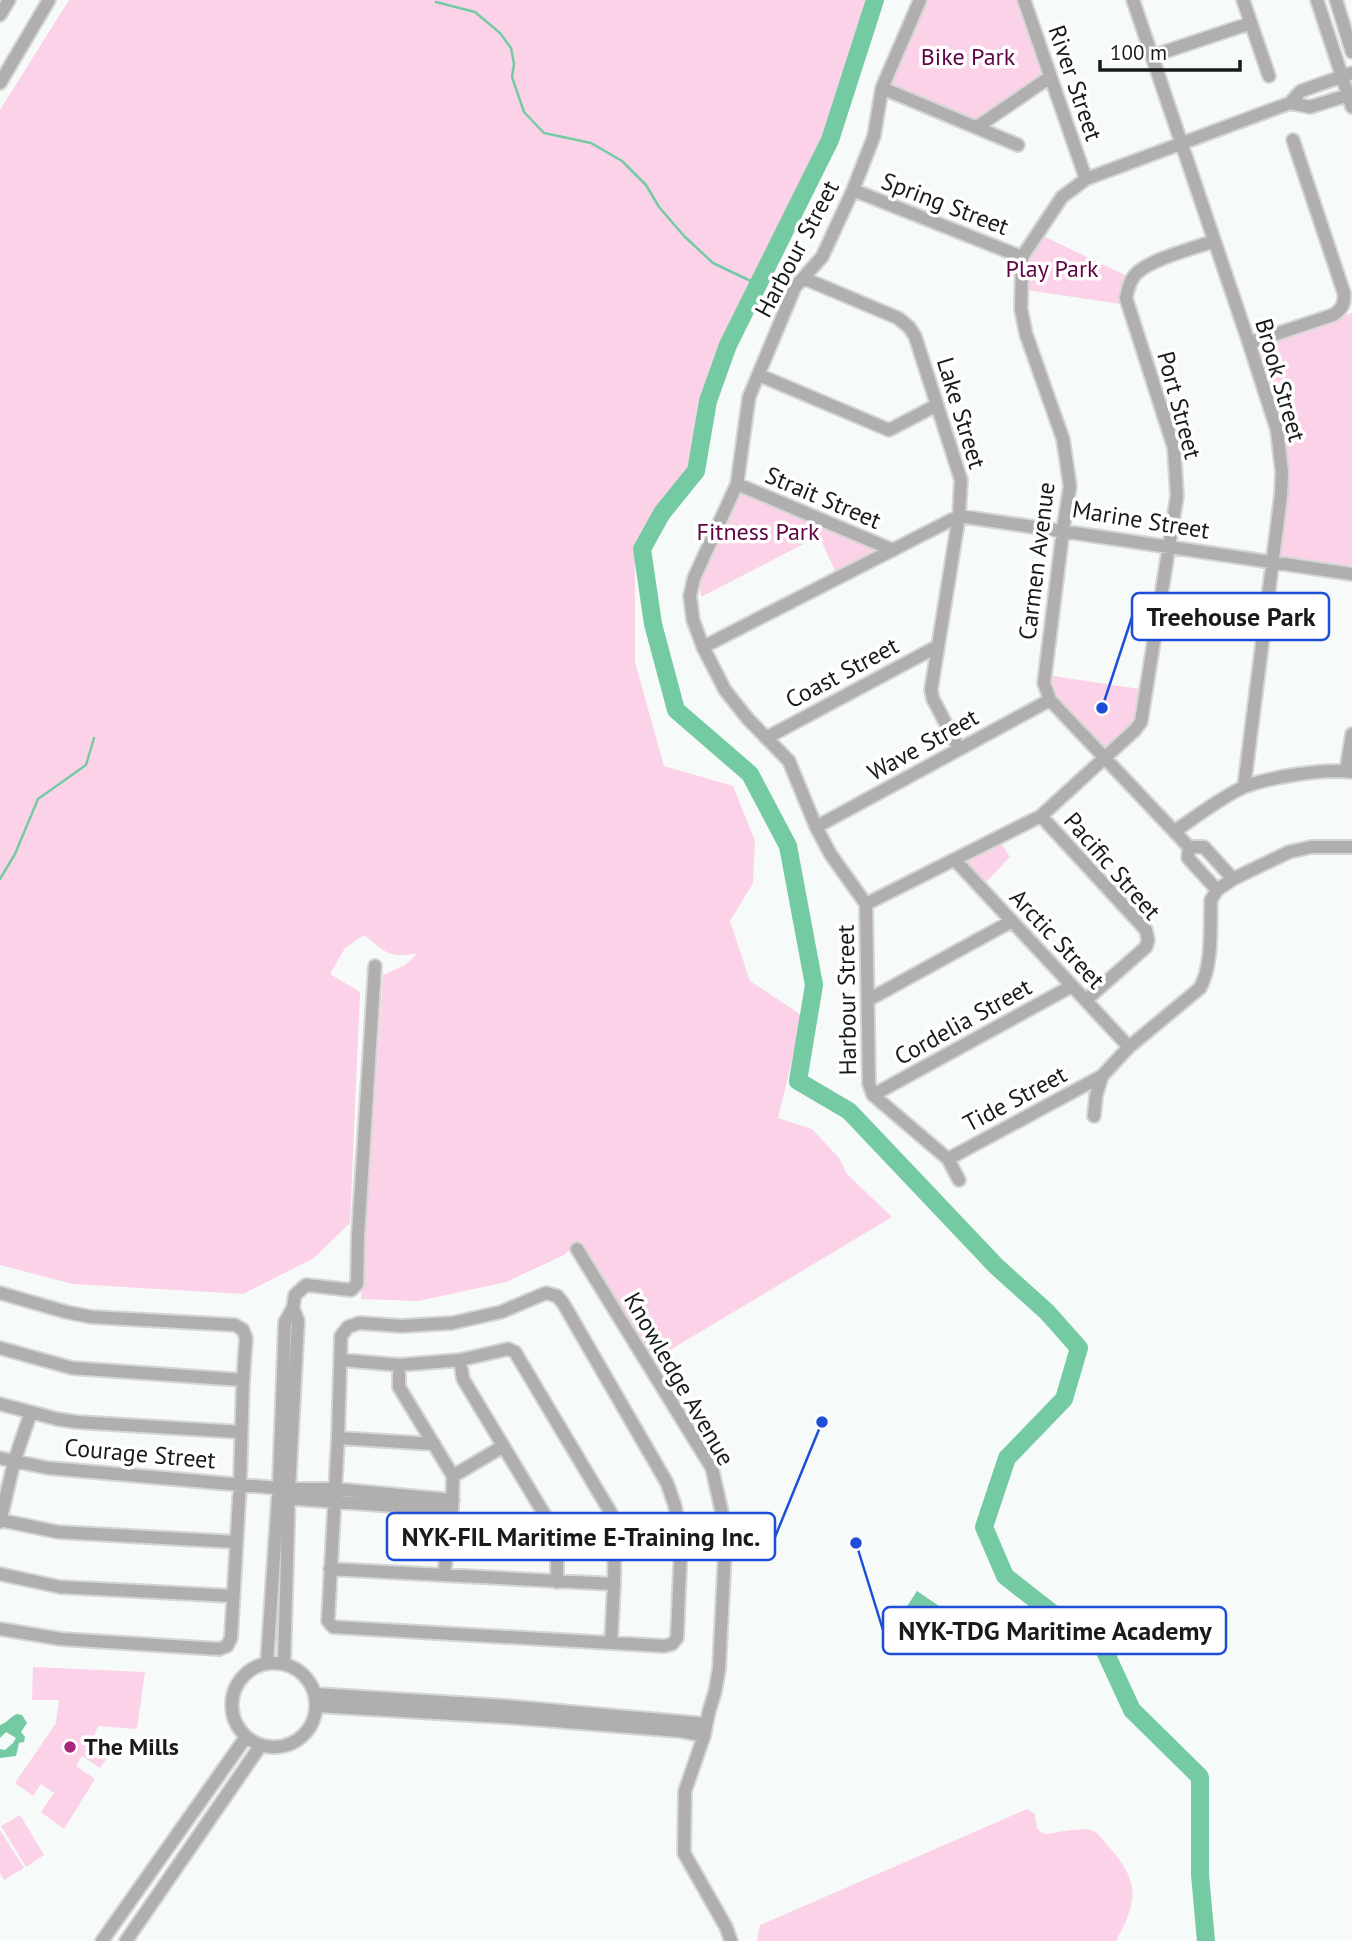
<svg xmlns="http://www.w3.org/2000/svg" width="1352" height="1941" viewBox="0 0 1352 1941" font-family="'PT Sans',sans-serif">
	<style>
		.green { fill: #fcd2e8 }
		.water { fill: #74cba3 }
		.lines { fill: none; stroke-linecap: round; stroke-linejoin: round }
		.stream { stroke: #74cba3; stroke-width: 2.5 }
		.river { stroke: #74cba3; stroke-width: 18 }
		.minor-casing { stroke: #d3d6d4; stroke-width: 16 }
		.minor { stroke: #b0aeaf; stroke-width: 12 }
		.poi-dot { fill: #a5287b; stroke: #fff; stroke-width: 2.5 }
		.labels { text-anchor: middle; stroke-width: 7; stroke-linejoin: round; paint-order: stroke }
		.park-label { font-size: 24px; fill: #5f0544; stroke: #fff }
		.street-label { font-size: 24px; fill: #191b1a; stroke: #fff }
		.poi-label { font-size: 24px; font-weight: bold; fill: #191b1a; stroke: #fff; text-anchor: start }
		.leader { fill: none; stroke: #1d4ed8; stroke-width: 2.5 }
		.callout-dot { fill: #1d4ed8; stroke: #fff; stroke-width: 2.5 }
		.callout { fill: #fff; stroke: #1d4ed8; stroke-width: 2.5 }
		.callout-label { font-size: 26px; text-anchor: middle; font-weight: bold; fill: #191b1a }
	</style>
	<rect width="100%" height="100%" fill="#f6faf8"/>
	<path class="green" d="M69 0H875L830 140 728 345 708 401 696 471 662 513 635 559V662L664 766 733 786 755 841 753 883 730 921 750 981 803 1016 778 1118 812 1129 839 1158 847 1174 892 1217 665 1353 651 1358 579 1241 564 1255 506 1282 418 1301 361 1299 383 975 405 965 418 953C390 959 385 952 364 935L345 948 330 974 360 992 350 1223 314 1258 243 1294 73 1284 0 1265V110Z
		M927 0H1018L1043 73 976 121 890 85Z
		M1041 235 1127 276 1121 304 1026 290V260Z
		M1352 313V566L1280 556 1290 475 1284 429 1259 346Z
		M740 492 886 550 837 575 819 536 701 597 700 580Z
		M1053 676 1140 689 1136 719 1104 751 1057 698 1050 684Z
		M1001 843 1010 857 985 883 965 860Z
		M33 1667 145 1672 137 1729 98 1726 92 1741 110 1754 100 1768 82 1756 76 1766 95 1779 64 1829 41 1812 54 1793 41 1784 33 1796 15 1783 56 1723 59 1700H32Z
		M1027 1809 1035 1814 1037 1829 1045 1834C1057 1833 1084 1826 1094 1831 1099 1834 1105 1843 1109 1847 1141 1883 1137 1902 1116 1941H757L760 1925Z
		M20 1815 44 1855 26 1867 1 1826Z
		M0 1830 24 1868 4 1880 0 1873Z"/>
	<path class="water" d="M917 1591 945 1610 919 1650 890 1632Z
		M17 1714 22 1715 27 1723 21 1732 25 1737 24 1742 19 1743 16 1756 0 1758V1749L5 1750 13 1743 16 1738 6 1732 0 1738V1725C7 1723 11 1716 17 1714Z"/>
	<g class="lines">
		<path class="stream" d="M436 2 475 12 500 33 511 48 514 64 512 77 524 112 544 133 591 143 622 161 646 185 659 207 684 236 713 263 757 284
			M0 879 15 854 38 799 86 765 94 738"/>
		<path class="river" d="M875 0 830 140 728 345 708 401 696 471 662 513 642 549 653 624 676 710 750 774 788 846 814 985 798 1081 849 1111 996 1266 1047 1312 1079 1348 1064 1399 1007 1458 984 1527 1005 1576 1056 1616 1089 1617 1132 1710 1200 1777V1875L1206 1941"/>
		<defs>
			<path id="minor" d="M920 0 882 88 874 136 853 190 822 257 795 287 749 397 737 484 694 578 690 596 693 620 703 647 725 690 748 719 789 761 816 827 831 855 866 904 869 1084 873 1095 948 1159 959 1180
				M1024 0 1086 179
				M1133 0 1249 343 1277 430 1282 472 1281 495 1244 787
				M1243 0 1269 76
				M1317 0 1352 107
				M1336 0 1352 52
				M0 15 9 0
				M1152 56 1251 23
				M0 83 49 0
				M882 88 1018 145
				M1290 103 1310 107 1352 94
				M977 127 1050 77
				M853 190 1022 257
				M803 278 898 318 909 327 915 336 961 480 959 516 931 690 933 699 959 749
				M1249 343 1333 315C1342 309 1345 304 1344 293L1293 140
				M759 375 889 430 937 405
				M737 484 893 550
				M703 647 959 516 1352 574
				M766 738 938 646
				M1346 771 1352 734
				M1041 816 1146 930 1148 940 1146 947 1086 1000
				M816 827 1050 700
				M1175 831C1194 818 1223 796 1244 787 1270 777 1325 768 1352 772
				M1189 847 1188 858 1217 890
				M955 860 1129 1047
				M1233 879 1204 847H1189L1050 700 1044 683 1063 530 1070 486 1063 439 1026 334 1021 309 1022 257 1062 197 1086 179 1290 103 1301 91 1352 73
				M866 904 1041 816 1135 730 1141 722 1177 496 1174 448 1126 298C1128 289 1130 279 1137 273 1151 259 1195 248 1214 241
				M868 1000 1012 921
				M873 1095 1072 986
				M1094 1116 1096 1096 1102 1076 1129 1047 1200 988C1213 965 1210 926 1211 900L1217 890 1233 879 1289 852 1311 847H1352
				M948 1159 1102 1076
				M577 1249 712 1468 726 1531 719 1669 715 1692 709 1711 704 1736 685 1791 684 1853 726 1927 731 1941
				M0 1293 66 1312 92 1317 235 1325 243 1330 246 1338 243 1380 240 1483 231 1638 227 1646 219 1649 61 1639 0 1629
				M546 1293 557 1296 563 1303 667 1483 675 1506 681 1544 677 1638 672 1644 664 1646 333 1627 328 1621 338 1438 341 1336 348 1327 359 1323 402 1326 452 1323 501 1312Z
				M0 1348 72 1368 243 1380
				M460 1360 463 1379 555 1532 557 1541V1582
				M399 1365V1387L453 1476 452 1510 444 1575
				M0 1404 57 1419 77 1422 241 1432
				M338 1438 434 1444
				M0 1458 48 1468 289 1489H335L453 1500
				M453 1476 502 1447
				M281 1498 452 1510
				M0 1520 58 1532 236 1542
				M0 1522 14 1462 31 1412
				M330 1569 614 1584 615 1526 611 1513 515 1352 508 1349 460 1360 399 1365 342 1360
				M0 1574 60 1587 233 1596
				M611 1643 614 1584
				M267 1662 279 1484 285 1322 293 1308 295 1295 306 1285 351 1290 357 1284 358 1236 375 966
				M232 1705a42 42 0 1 1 84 0a42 42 0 1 1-84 0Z
				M284 1663 289 1489 298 1321 293 1308
				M315 1694 505 1706 706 1724
				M317 1706 505 1717 680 1731 704 1736
				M102 1941 246 1737
				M126 1941 261 1745"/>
		</defs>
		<use href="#minor" class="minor-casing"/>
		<use href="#minor" class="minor"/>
	</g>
	<circle class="poi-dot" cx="70" cy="1747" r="7"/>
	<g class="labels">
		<g class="park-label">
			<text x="968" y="65">Bike Park</text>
			<text x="1052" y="277">Play Park</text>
			<text x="758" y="540">Fitness Park</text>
		</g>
		<g class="street-label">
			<text transform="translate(1075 83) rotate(71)" y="8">River Street</text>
			<text transform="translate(945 204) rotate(21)" y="8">Spring Street</text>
			<text transform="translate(797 249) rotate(-62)" y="8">Harbour Street</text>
			<text transform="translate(1280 380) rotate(74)" y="8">Brook Street</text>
			<text transform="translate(1179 405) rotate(75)" y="8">Port Street</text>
			<text transform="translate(961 413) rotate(73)" y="8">Lake Street</text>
			<text transform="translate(823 498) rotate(23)" y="8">Strait Street</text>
			<text transform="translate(1141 520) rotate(9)" y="8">Marine Street</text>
			<text transform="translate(1037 561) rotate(-83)" y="8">Carmen Avenue</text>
			<text transform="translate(842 673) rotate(-28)" y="8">Coast Street</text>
			<text transform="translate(923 745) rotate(-29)" y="8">Wave Street</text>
			<text transform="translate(1112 866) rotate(49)" y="8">Pacific Street</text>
			<text transform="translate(1057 939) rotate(47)" y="8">Arctic Street</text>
			<text transform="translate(847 1000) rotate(-91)" y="8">Harbour Street</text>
			<text transform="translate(963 1022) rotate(-29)" y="8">Cordelia Street</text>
			<text transform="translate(1015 1099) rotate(-28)" y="8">Tide Street</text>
			<text transform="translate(679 1379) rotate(60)" y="8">Knowledge Avenue</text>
			<text transform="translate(140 1454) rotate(5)" y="8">Courage Street</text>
		</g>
		<g class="poi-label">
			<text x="84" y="1755">The Mills</text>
		</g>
	</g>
	<path class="leader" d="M1102 708L1132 617M822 1422L775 1537M856 1543L883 1630"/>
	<g class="callout-dot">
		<circle cx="1102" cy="708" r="7"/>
		<circle cx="822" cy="1422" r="7"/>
		<circle cx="856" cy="1543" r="7"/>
	</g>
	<g class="callout">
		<rect x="1132" y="593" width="197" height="47" rx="7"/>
		<rect x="387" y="1513" width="388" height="47" rx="7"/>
		<rect x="883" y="1607" width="343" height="47" rx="7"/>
	</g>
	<g class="callout-label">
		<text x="1231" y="626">Treehouse Park</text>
		<text x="581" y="1546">NYK-FIL Maritime E-Training Inc.</text>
		<text x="1055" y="1640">NYK-TDG Maritime Academy</text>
	</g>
	<path d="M1100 60v10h140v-10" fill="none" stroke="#191b1a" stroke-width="3.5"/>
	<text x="1110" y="60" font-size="21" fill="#191b1a" stroke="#ffffff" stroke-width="5" paint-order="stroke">100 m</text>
</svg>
